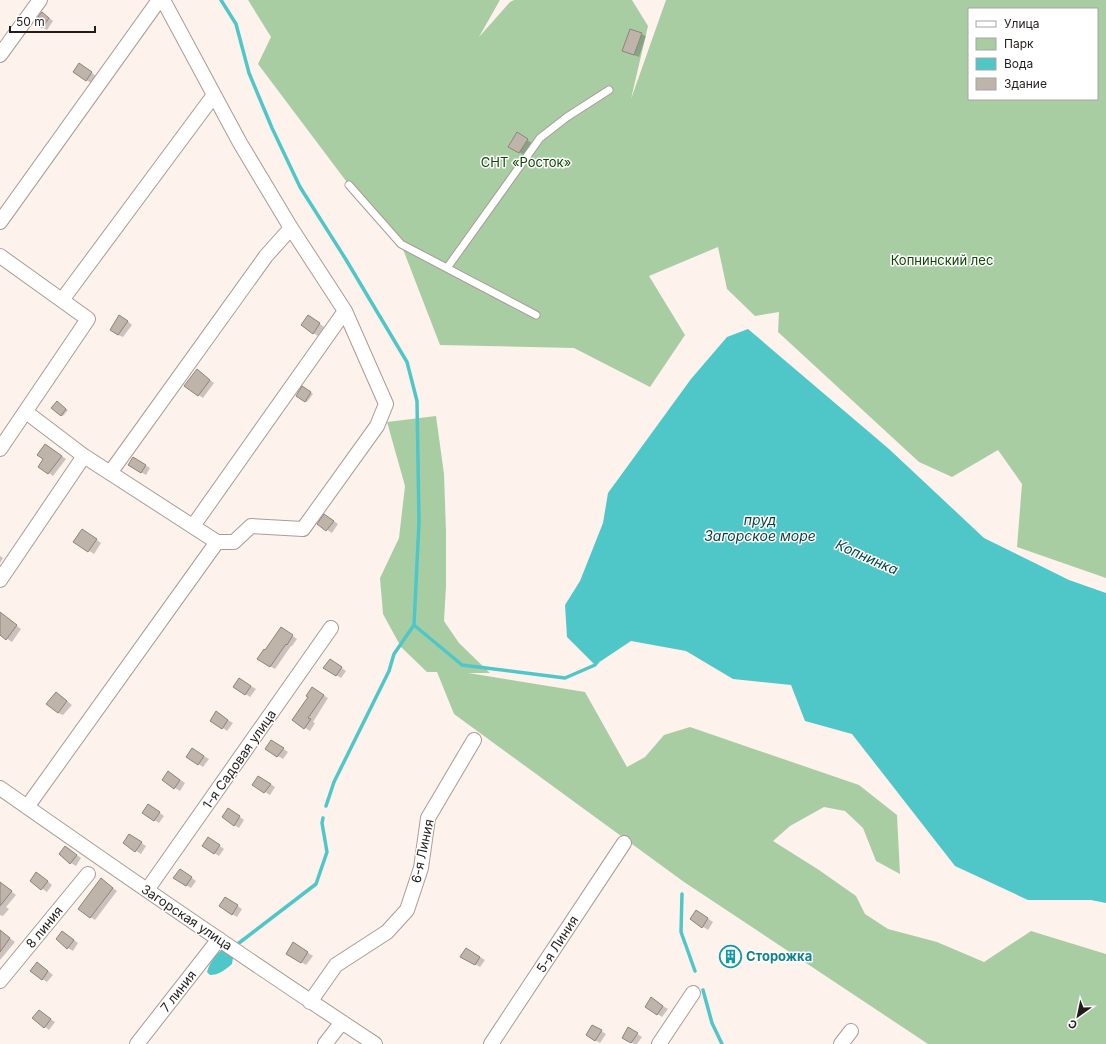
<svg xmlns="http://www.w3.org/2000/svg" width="1106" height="1044" viewBox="0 0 1106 1044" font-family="Inter,sans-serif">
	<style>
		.green { fill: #a9cda3; fill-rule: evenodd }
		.water { fill: #4fc7c9 }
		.shadow { fill: #0003 }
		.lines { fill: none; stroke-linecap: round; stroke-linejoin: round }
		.stream { stroke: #4fc7c9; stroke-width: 3.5 }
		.building { fill: #bfb4aa; stroke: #8e847b }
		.service-casing { stroke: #a99b96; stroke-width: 9 }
		.minor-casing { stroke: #a99b96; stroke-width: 16 }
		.service { stroke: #fff; stroke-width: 7 }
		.minor { stroke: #fff; stroke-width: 14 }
		.labels { text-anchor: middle; stroke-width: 3; stroke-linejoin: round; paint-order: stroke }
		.park-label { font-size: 13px; fill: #104605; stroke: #fff }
		.street-label { font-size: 13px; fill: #221c1a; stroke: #fff }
		.culture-label { font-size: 13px; font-weight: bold; fill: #0d838f; stroke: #fff; text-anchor: start }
		.water-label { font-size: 14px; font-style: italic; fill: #063f40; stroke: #fff }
	</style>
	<rect width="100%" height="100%" fill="#fef2ed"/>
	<path class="green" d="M248 0H500L479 37 510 2 514 0H632L648 26 631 99 666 0H1106V578L1017 547 1022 484 998 450 952 477 919 462 778 332 779 312 755 316 727 289 718 247 649 276 685 335 650 387 574 348 440 345 401 244 349 185 258 64 271 37ZM969 9H1097V99H969Z
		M436 416 444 474 446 532V586L444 621 459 643 490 673H468L585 692 627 767 645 757 664 735 690 727 859 785 897 815 900 874 876 861 863 828 845 811 824 807 790 826 773 841 819 870 856 896 865 914 888 929 937 942 984 962 1031 931 1106 954V1044H928L684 882 454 714 437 672H427L401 647 383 614 380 578 399 538 405 486 387 422Z"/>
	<path class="water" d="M748 329 889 449 984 538 1069 580 1106 593V903L1091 900H1028L955 866 852 734 805 721 791 685 733 679 686 651 631 641 595 665 567 637 565 605 580 581 603 523 608 493 691 379 727 337Z
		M223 949 233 958 232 964C225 970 219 975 210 975L207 972C210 962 215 955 223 949Z"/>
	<path class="shadow" d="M47 16 53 21 47 30 42 27Z
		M641 34 646 36 639 57 628 53Z
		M84 67 96 76 91 83 86 80Z
		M517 134 532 143 524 155 510 146Z
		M125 319 132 325 123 337 118 335Z
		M313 319 324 327 318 336 313 333Z
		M202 374 214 383 203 398 186 386Z
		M303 388 313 394 307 402 297 396Z
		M59 404 68 410 63 416 61 415Z
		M50 448 66 459 53 476 49 473Z
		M133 458 150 468 146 475 129 465Z
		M325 515 338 524 332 533 318 524Z
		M87 533 101 543 94 554 74 541Z
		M0 556 3 558 0 563Z
		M0 613 21 629 12 642 0 634Z
		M286 631 297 639 292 646H291L275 669 270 666 265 651Z
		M335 663 346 671 341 678 325 668Z
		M244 682 256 689 250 697 234 686Z
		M317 691 328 698 313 722 315 723 310 731 293 720Z
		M57 693 72 705 63 715 58 713Z
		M221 716 233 723 227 731 223 728Z
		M276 744 288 752 283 759 266 749Z
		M197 752 209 759 203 767 187 756Z
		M173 775 185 783 180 791 163 780Z
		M264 780 275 787 270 795 254 785Z
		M153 808 164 816 159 823 143 813Z
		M233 812 244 820 239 828 234 825Z
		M134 838 146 846 141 854 124 843Z
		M213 841 224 849 219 856 203 846Z
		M66 847 81 858 76 866 71 863Z
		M185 873 196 881 191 888 186 885Z
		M41 876 52 885 47 892 31 881Z
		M0 883 16 895 6 907 9 909 3 916 0 915Z
		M106 883 117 891 95 920 90 917Z
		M230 901 242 909 237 917 232 914Z
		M701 914 713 922 708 930 691 919Z
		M0 931 15 942 0 960Z
		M63 932 78 943 73 951 68 948Z
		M294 944 313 956 306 965 287 953Z
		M466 949 485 960 480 967 462 956Z
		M42 966 53 975 47 982 42 979Z
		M656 1002 668 1009 662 1017 646 1006Z
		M39 1011 55 1022 49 1030 45 1027Z
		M593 1026 606 1034 600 1043 587 1035Z
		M629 1029 642 1037 637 1044H634L623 1037Z"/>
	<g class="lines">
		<path class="stream" d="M221 0 236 24 249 73 272 128 300 187 345 258 407 362 417 401 419 522 414 625 462 665 565 678 595 665 597 662
			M326 806 334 782 389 671 394 654 414 625
			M682 894 681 932 695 971
			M235 946 316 884 327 852 322 823 323 818
			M703 990 712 1023 722 1044"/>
	</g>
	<path class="building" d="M42 12 49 18 42 28 34 22Z
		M630 29 642 33 634 55 622 51Z
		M79 63 92 72 86 81 73 72Z
		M517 132 528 139 519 153 508 147Z
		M119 315 128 321 118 335 110 330Z
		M308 315 320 323 313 334 301 325Z
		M197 369 210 380 198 396 184 386Z
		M302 386 311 392 305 402 296 396Z
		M57 401 66 409 61 416 51 408Z
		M45 444 62 456 48 474 38 467 43 459 37 455Z
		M133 457 146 465 141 473 128 465Z
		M324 514 334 521 326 531 317 524Z
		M82 529 97 539 88 552 73 542Z
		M0 612 17 625 6 640 0 635Z
		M281 627 293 635 287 645 286 644 270 667 257 659 264 649 265 650Z
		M330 659 342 667 336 676 323 668Z
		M239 678 251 686 245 695 233 687Z
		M312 687 324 695 308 718 311 719 304 729 292 720 308 697 306 696Z
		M56 692 67 701 58 713 46 704Z
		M216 711 228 720 222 729 210 721Z
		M271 740 284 748 277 757 265 749Z
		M192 748 204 756 198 765 186 757Z
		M168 771 180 780 174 789 162 780Z
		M258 776 271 784 264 793 252 785Z
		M148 804 160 812 154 821 142 813Z
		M228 808 240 816 234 826 222 817Z
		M129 834 142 842 135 852 123 843Z
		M208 837 220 845 214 854 202 846Z
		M65 846 77 855 70 864 59 854Z
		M180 869 192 877 186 886 173 878Z
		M36 872 48 881 41 890 30 881Z
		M101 878 113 888 90 918 78 909Z
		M0 882 12 891 0 906Z
		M225 897 238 905 232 915 219 906Z
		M696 910 708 918 702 928 690 919Z
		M0 930 10 938 0 952Z
		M62 931 74 940 67 949 56 939Z
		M293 942 308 952 301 963 286 954Z
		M466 948 480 957 475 965 460 957Z
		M37 962 48 971 42 980 30 971Z
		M651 997 663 1006 657 1015 645 1007Z
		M39 1010 51 1019 44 1028 32 1018Z
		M592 1025 602 1030 595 1041 586 1035Z
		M628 1027 638 1033 631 1043 622 1038Z"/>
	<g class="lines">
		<defs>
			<path id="service" d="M349 185 401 244 536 315
				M447 268 540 138 567 117 609 90"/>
			<path id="minor" d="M0 55 40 0
				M0 222 159 0
				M0 256 88 319 0 449
				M62 300 214 95
				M26 412 84 456 217 542H234L251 526 303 529 377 426 386 404 345 311 291 228 240 143 163 0
				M110 473 266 256 291 228
				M193 526 345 311
				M0 580 84 456
				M0 788C124 875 249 961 375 1044
				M27 807 217 542
				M147 890 331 628
				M0 981 88 874
				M310 1002 336 965 387 932 407 910 421 868 428 818 474 740
				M137 1044 219 939
				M325 1044 342 1022
				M491 1044 624 843
				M659 1044 693 993
				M841 1044 851 1031"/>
		</defs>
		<use href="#service" class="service-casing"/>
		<use href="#minor" class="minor-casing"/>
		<use href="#service" class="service"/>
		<use href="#minor" class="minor"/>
	</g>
	<defs>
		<symbol id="building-ring" viewBox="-11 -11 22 22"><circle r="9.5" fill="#fff" stroke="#0f9aa8" stroke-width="1.5"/><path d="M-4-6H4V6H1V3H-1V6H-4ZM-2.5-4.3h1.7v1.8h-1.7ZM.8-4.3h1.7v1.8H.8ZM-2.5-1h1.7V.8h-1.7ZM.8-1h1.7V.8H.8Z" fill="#0f9aa8"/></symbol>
	</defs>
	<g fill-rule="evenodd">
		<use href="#building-ring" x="718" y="944" width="25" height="25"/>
	</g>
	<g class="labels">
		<g class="park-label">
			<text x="526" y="167">СНТ «Росток»</text>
			<text x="942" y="265">Копнинский лес</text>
		</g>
		<g class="street-label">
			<text transform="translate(239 759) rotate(-55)" y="5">1-я Садовая улица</text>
			<text transform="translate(422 851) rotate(-78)" y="5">6-я Линия</text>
			<text transform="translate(187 917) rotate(34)" y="5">Загорская улица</text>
			<text transform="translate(44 927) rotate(-51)" y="5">8 линия</text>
			<text transform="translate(557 944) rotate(-57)" y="5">5-я Линия</text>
			<text transform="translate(178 991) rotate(-52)" y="5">7 линия</text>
		</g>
		<g class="culture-label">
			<text x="746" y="961">Сторожка</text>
		</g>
		<g class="water-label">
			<text x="760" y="525">пруд<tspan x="760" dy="16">Загорское море</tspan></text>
			<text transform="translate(867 557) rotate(24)" y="5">Копнинка</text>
		</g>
	</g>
	<rect x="968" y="8" width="130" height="92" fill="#ffffff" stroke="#a7a4a3"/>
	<rect x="976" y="21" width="20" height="6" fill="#ffffff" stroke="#a7a4a3"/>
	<text x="1004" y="28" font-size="12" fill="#221c1a">Улица</text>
	<rect x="976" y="38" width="20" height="12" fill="#a9cda3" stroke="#a7a4a3"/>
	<text x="1004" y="48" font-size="12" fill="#221c1a">Парк</text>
	<rect x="976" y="58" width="20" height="12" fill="#4fc7c9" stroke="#a7a4a3"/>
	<text x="1004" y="68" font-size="12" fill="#221c1a">Вода</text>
	<rect x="976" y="78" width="20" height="12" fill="#bfb4aa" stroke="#a7a4a3"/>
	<text x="1004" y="88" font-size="12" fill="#221c1a">Здание</text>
	<g transform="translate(1078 1016) rotate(213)" stroke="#ffffff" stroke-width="3" paint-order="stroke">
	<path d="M0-3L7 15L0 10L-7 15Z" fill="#221c1a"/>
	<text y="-6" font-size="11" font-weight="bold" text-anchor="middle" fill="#221c1a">С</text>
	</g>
	<path d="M10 26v6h85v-6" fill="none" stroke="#221c1a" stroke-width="2"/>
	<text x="16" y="26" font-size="12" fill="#221c1a" stroke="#ffffff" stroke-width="3" paint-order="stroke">50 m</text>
</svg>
